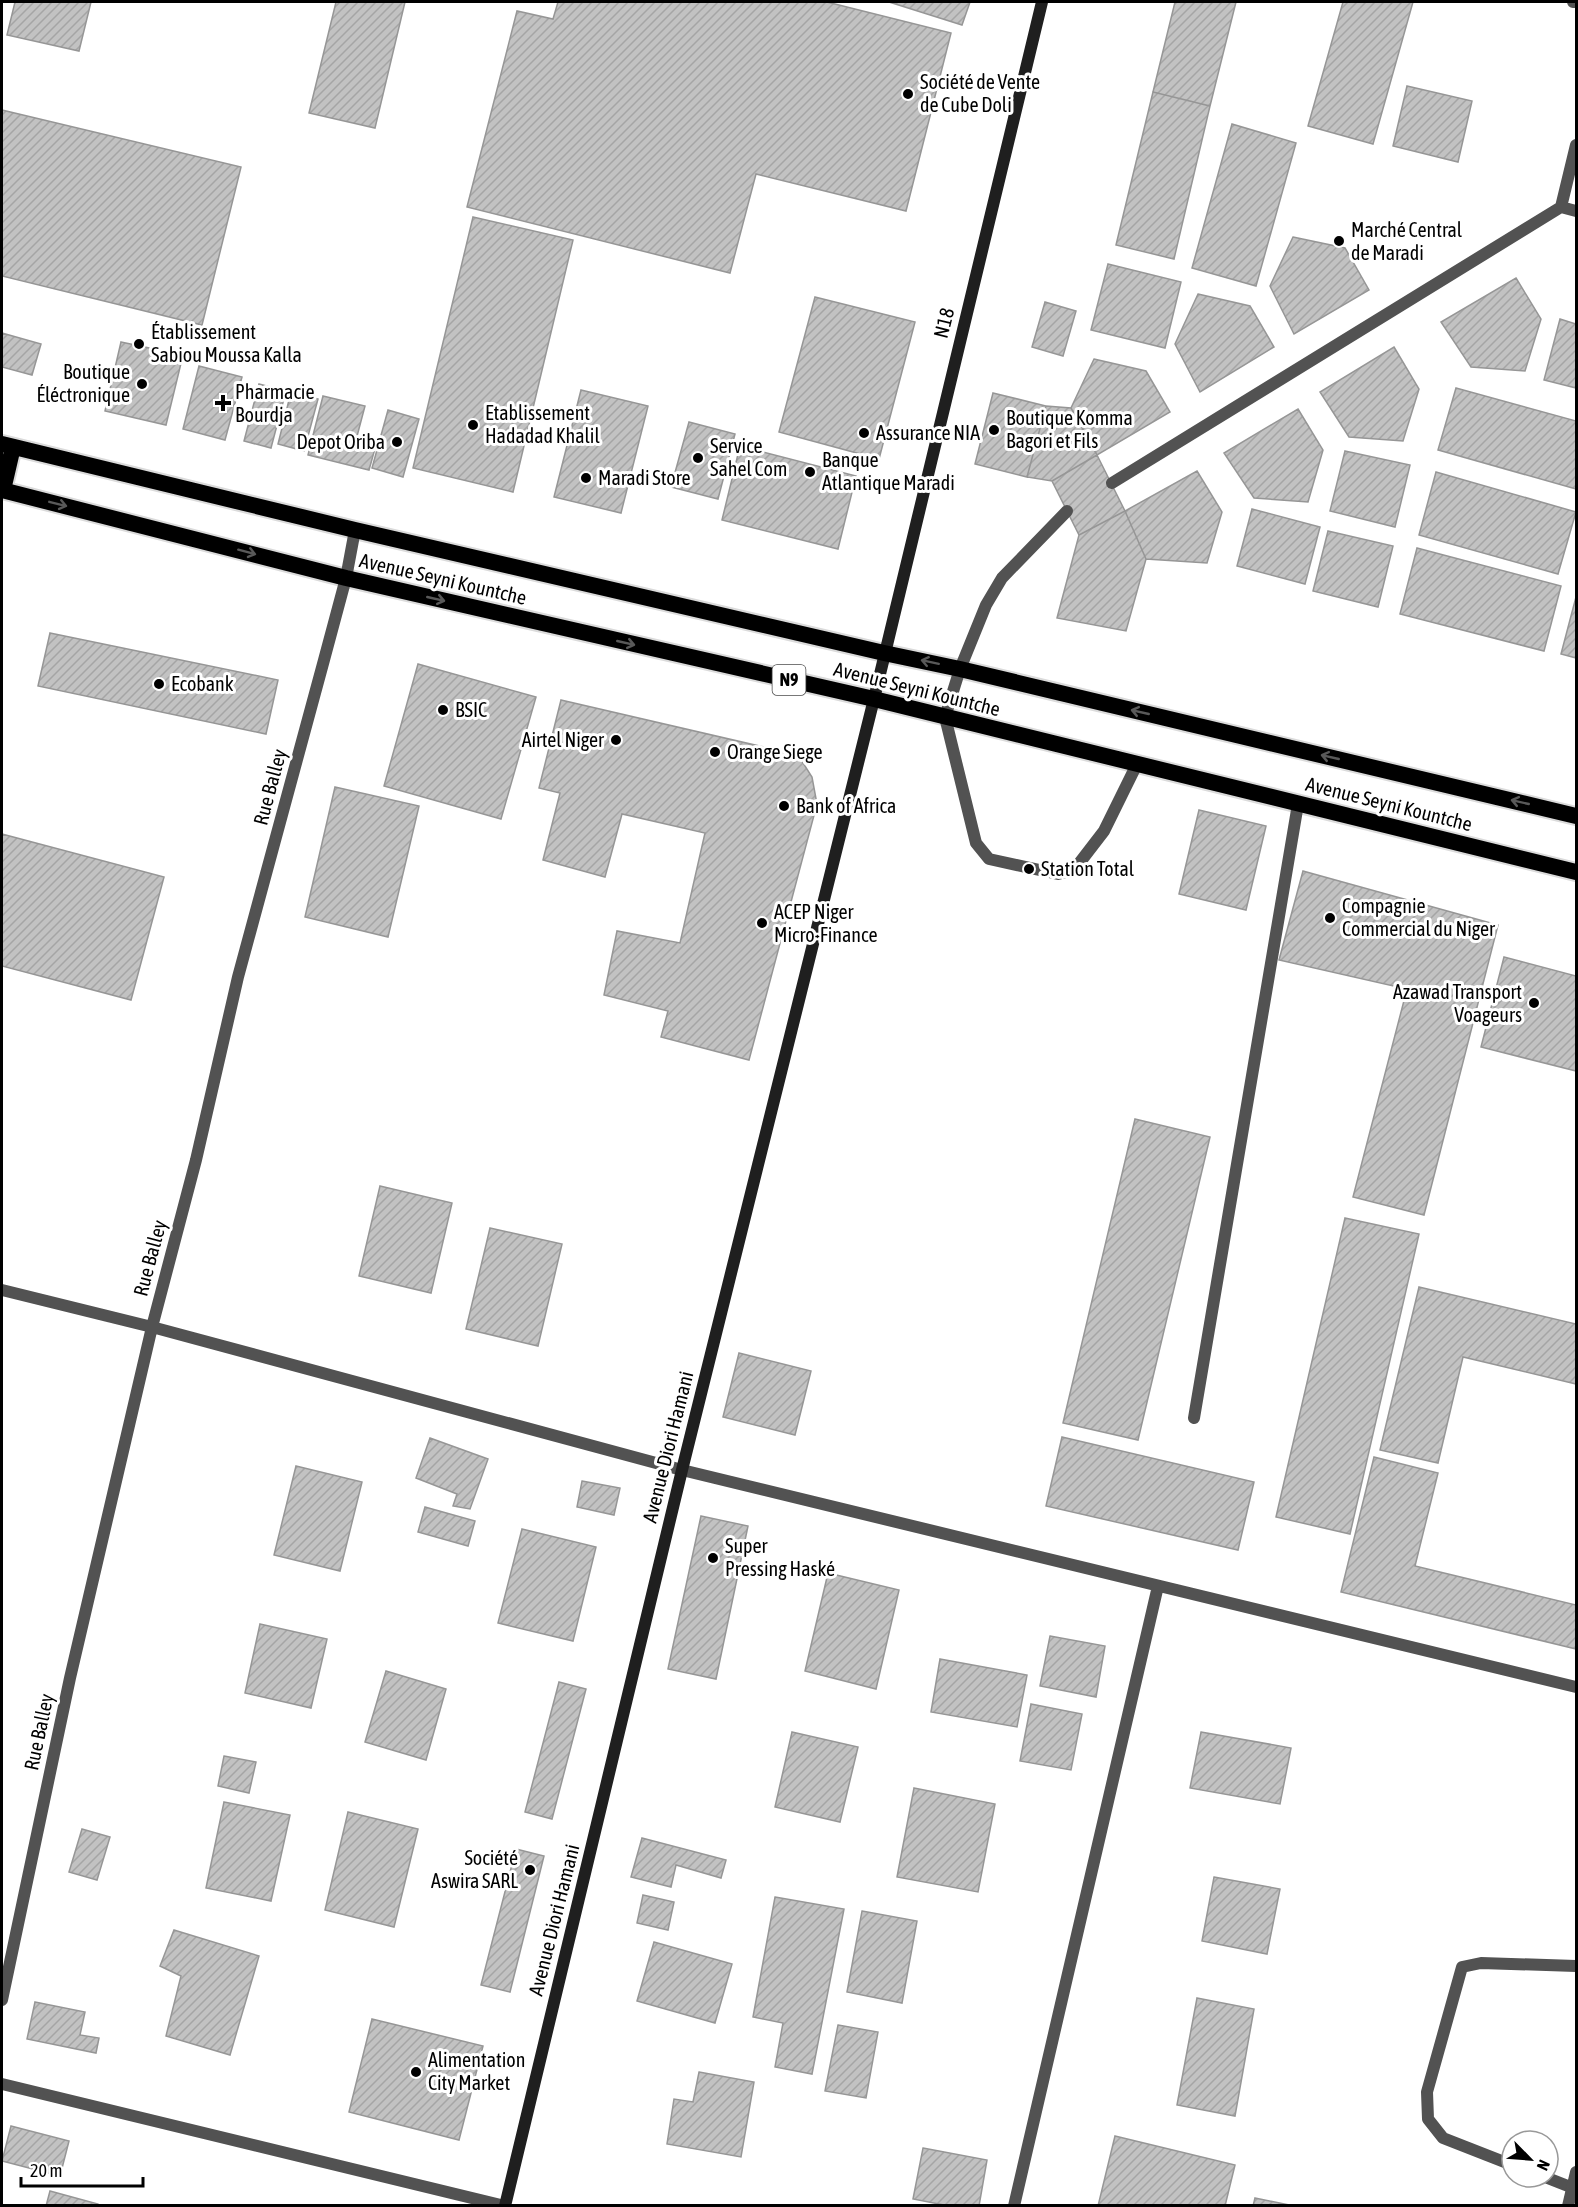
<svg xmlns="http://www.w3.org/2000/svg" width="1578" height="2207" viewBox="0 0 1578 2207" font-family="'Asap Condensed',sans-serif">
	<style>
		.building { fill: url(#building-hatch); stroke: #969696; stroke-width: 1.5 }
		.lines { fill: none; stroke-linecap: round; stroke-linejoin: round }
		.trunk-casing { stroke: #dbdbdb; stroke-width: 20 }
		.service { stroke: #525252; stroke-width: 12 }
		.minor { stroke: #525252; stroke-width: 12 }
		.secondary { stroke: #1f1f1f; stroke-width: 12 }
		.trunk { stroke: #000; stroke-width: 16 }
		.oneway { stroke: #595959 }
		.poi-dot { fill: #000; stroke: #fff; stroke-width: 2 }
		.labels { text-anchor: middle; stroke-width: 6; stroke-linejoin: round; paint-order: stroke }
		.shield { fill: #fff; stroke: #4c4c4c; stroke-width: 1.5 }
		.shield-label { font-size: 18px; font-weight: bold; fill: #000 }
		.poi-label { font-size: 20px; fill: #000; stroke: #fff; text-anchor: start }
		.street-label { font-size: 20px; fill: #000; stroke: #fff }
	</style>
	<defs>
		<pattern id="building-hatch" width="6" height="6" patternUnits="userSpaceOnUse" patternTransform="scale(1.5)"><rect width="6" height="6" fill="#c2c2c2"/><path d="M-1 1l2-2M0 6l6-6M5 7l2-2" fill="none" stroke="#a5a5a5"/></pattern>
	</defs>
	<rect width="100%" height="100%" fill="#fff"/>
	<path class="building" d="M15 2H91L79 51 7 35Z
		M336 2H405L375 128 309 113Z
		M558 2H827L951 33 906 211 756 174 730 273 467 207 517 11 553 19Z
		M889 2H970L962 25Z
		M1175 2H1236L1210 106 1153 92Z
		M1343 2H1413L1373 144 1308 126Z
		M1407 86 1472 101 1458 162 1393 146Z
		M1153 92 1210 106 1174 259 1116 245Z
		M2 110 241 167 202 325 2 276Z
		M1232 124 1296 143 1256 286 1192 268Z
		M473 217 573 240 513 492 413 468Z
		M1293 237 1345 248 1369 290 1294 334 1270 286Z
		M1108 264 1181 282 1165 348 1091 330Z
		M1516 278 1541 319 1525 371 1471 367 1441 322Z
		M1198 294 1250 306 1274 347 1200 392 1175 344Z
		M815 297 915 322 879 459 779 432Z
		M1045 302 1076 311 1063 356 1032 347Z
		M1560 319 1576 324V388L1544 380Z
		M2 333 41 344 32 375 2 367Z
		M121 342 183 355 166 425 105 411Z
		M1394 347 1419 389 1403 441 1349 437 1320 392Z
		M1094 359 1146 371 1170 412 1097 455 1071 408Z
		M199 366 242 377 225 440 183 429Z
		M259 384 286 391 271 448 244 441Z
		M1456 388 1576 421V489L1438 450Z
		M581 390 648 406 621 513 554 497Z
		M291 392 318 399 304 451 278 444Z
		M993 393 1046 406 1027 477 975 464Z
		M323 396 365 406 356 440 376 445 369 470 308 455Z
		M1046 406 1071 408 1097 455 1052 481 1027 477Z
		M1298 409 1323 450 1308 502 1254 498 1224 453Z
		M388 410 419 419 403 477 372 468Z
		M689 422 735 434 718 499 671 487Z
		M740 446 856 476 838 549 722 520Z
		M1345 451 1410 465 1395 527 1330 511Z
		M1097 455 1125 511 1079 535 1052 481Z
		M1197 471 1222 512 1207 563 1146 559 1125 511Z
		M1436 472 1576 512 1558 574 1419 535Z
		M1252 509 1320 527 1305 584 1237 566Z
		M1125 511 1146 559 1126 631 1057 618 1079 535Z
		M1328 531 1393 546 1378 607 1313 591Z
		M1417 548 1561 586 1544 651 1400 614Z
		M1576 597V658L1561 654Z
		M50 633 278 680 266 734 38 686Z
		M418 664 536 697 501 819 384 786Z
		M561 700 798 755 812 777 817 804 749 1060 661 1037 668 1011 604 995 617 931 680 943 705 833 622 814 605 877 543 860 560 793 539 788Z
		M335 787 419 806 388 937 305 917Z
		M1199 810 1266 826 1246 910 1179 894Z
		M2 834 164 877 131 1000 2 966Z
		M1303 871 1498 925 1424 1215 1353 1197 1407 989 1279 960Z
		M1504 957 1576 976V1071L1481 1047Z
		M1135 1119 1210 1137 1138 1440 1063 1423Z
		M380 1186 452 1203 431 1293 359 1276Z
		M1345 1218 1419 1234 1350 1534 1276 1517Z
		M490 1228 562 1244 538 1346 466 1329Z
		M1419 1287 1576 1324V1384L1463 1357 1438 1463 1380 1450Z
		M739 1353 811 1371 795 1435 723 1417Z
		M1062 1437 1254 1482 1238 1550 1046 1506Z
		M430 1438 488 1459 470 1509 453 1506 457 1494 416 1478Z
		M1374 1457 1438 1473 1415 1566 1576 1605V1649L1341 1592Z
		M296 1466 362 1482 340 1571 274 1555Z
		M582 1481 620 1488 614 1515 577 1507Z
		M425 1507 475 1521 468 1546 418 1532Z
		M701 1516 748 1526 716 1679 668 1669Z
		M522 1529 596 1547 573 1641 498 1623Z
		M828 1573 899 1590 876 1689 805 1671Z
		M260 1624 327 1639 311 1708 245 1693Z
		M1050 1636 1105 1646 1096 1697 1040 1686Z
		M940 1659 1027 1675 1017 1727 931 1712Z
		M386 1671 446 1689 426 1760 365 1742Z
		M559 1682 586 1689 552 1819 525 1812Z
		M1031 1704 1082 1714 1071 1770 1020 1761Z
		M792 1732 858 1747 840 1822 775 1807Z
		M1201 1732 1291 1748 1280 1804 1190 1788Z
		M224 1756 256 1762 249 1793 218 1786Z
		M914 1788 995 1804 978 1892 897 1877Z
		M224 1802 290 1815 271 1901 206 1888Z
		M348 1812 418 1829 394 1927 325 1910Z
		M82 1829 110 1837 97 1880 69 1872Z
		M642 1838 726 1860 721 1878 676 1865 671 1887 631 1877Z
		M516 1849 544 1856 510 1992 481 1985Z
		M1214 1877 1280 1889 1267 1954 1202 1941Z
		M643 1895 674 1902 668 1930 637 1923Z
		M775 1897 844 1909 812 2074 775 2067 783 2023 753 2017Z
		M862 1911 917 1921 902 2003 847 1992Z
		M174 1930 259 1956 230 2055 166 2036 181 1976 160 1966Z
		M654 1942 732 1964 715 2023 637 2001Z
		M1197 1998 1254 2009 1235 2116 1177 2105Z
		M35 2002 85 2012 80 2035 99 2038 96 2053 27 2039Z
		M372 2019 483 2046 459 2140 349 2112Z
		M838 2025 878 2032 866 2098 825 2091Z
		M699 2072 754 2082 741 2157 667 2144 674 2099 693 2102Z
		M11 2126 69 2141 60 2176 2 2161Z
		M1115 2136 1235 2165 1225 2206H1098Z
		M923 2148 987 2160 979 2206H949L913 2199Z
		M50 2191 98 2204V2206H46Z
		M1255 2198 1294 2206H1253Z"/>
	<g class="lines">
		<defs>
			<path id="trunk" d="M2 444 355 530 884 653 960 669 1576 816
				M2 490 346 578 874 699 1576 872
				M3 490 13 447"/>
		</defs>
		<use href="#trunk" class="trunk-casing"/>
		<path class="service" d="M1573 2H1576
			M1576 145 1561 207 1576 211
			M1112 483 1561 207
			M1067 511 1002 578 986 605 960 669 945 717 976 843 989 859 1058 874 1074 870 1104 831 1137 764
			M1194 1418 1298 804
			M1512 2165 1443 2138 1428 2119 1427 2092 1462 1967 1481 1963 1576 1966
			M1545 2177 1573 2188"/>
		<path class="minor" d="M2 1290 152 1327 682 1470 1576 1687
			M2 2000 70 1678 152 1327 196 1160 238 977 324 660 346 578 355 530
			M2 2084 505 2206
			M1014 2206 1158 1586
			M1568 2206 1576 2172"/>
		<path class="secondary" d="M505 2206 682 1470 874 699 1042 2"/>
		<use href="#trunk" class="trunk"/>
	</g>
	<defs><path id="oneway-shaft" d="M-6 0H5M1.5-3L5.5 0L1.5 3" fill="none" stroke-width="1.6" stroke-linecap="round" stroke-linejoin="round" transform="scale(1.5)"/></defs>
	<g class="oneway">
		<use href="#oneway-shaft" transform="translate(58 504) rotate(14)"/>
		<use href="#oneway-shaft" transform="translate(247 552) rotate(15)"/>
		<use href="#oneway-shaft" transform="translate(436 599) rotate(13)"/>
		<use href="#oneway-shaft" transform="translate(626 643) rotate(13)"/>
		<use href="#oneway-shaft" transform="translate(930 662) rotate(-168)"/>
		<use href="#oneway-shaft" transform="translate(1140 712) rotate(-167)"/>
		<use href="#oneway-shaft" transform="translate(1330 757) rotate(-167)"/>
		<use href="#oneway-shaft" transform="translate(1520 802) rotate(-167)"/>
	</g>
	<g class="poi-dot">
		<circle cx="908" cy="94" r="6"/>
		<circle cx="1339" cy="241" r="6"/>
		<circle cx="139" cy="344" r="6"/>
		<circle cx="142" cy="384" r="6"/>
		<path d="M220 394h6v6h6v6h-6v6h-6v-6h-6v-6h6z"/>
		<circle cx="473" cy="425" r="6"/>
		<circle cx="994" cy="430" r="6"/>
		<circle cx="864" cy="433" r="6"/>
		<circle cx="397" cy="442" r="6"/>
		<circle cx="698" cy="458" r="6"/>
		<circle cx="810" cy="472" r="6"/>
		<circle cx="586" cy="478" r="6"/>
		<circle cx="159" cy="684" r="6"/>
		<circle cx="443" cy="710" r="6"/>
		<circle cx="616" cy="740" r="6"/>
		<circle cx="715" cy="752" r="6"/>
		<circle cx="784" cy="806" r="6"/>
		<circle cx="1029" cy="869" r="6"/>
		<circle cx="1330" cy="918" r="6"/>
		<circle cx="762" cy="923" r="6"/>
		<circle cx="1534" cy="1003" r="6"/>
		<circle cx="713" cy="1558" r="6"/>
		<circle cx="530" cy="1870" r="6"/>
		<circle cx="416" cy="2072" r="6"/>
	</g>
	<g class="labels">
		<rect class="shield" x="772.5" y="665" width="33" height="30" rx="4.5"/>
		<g class="shield-label">
			<text x="789" y="686">N9</text>
		</g>
		<g class="poi-label">
			<text x="920" y="89">Société de Vente<tspan x="920" dy="23">de Cube Doli</tspan></text>
			<text x="1351" y="237">Marché Central<tspan x="1351" dy="23">de Maradi</tspan></text>
			<text x="151" y="339">Établissement<tspan x="151" dy="23">Sabiou Moussa Kalla</tspan></text>
			<text x="130" y="379" text-anchor="end">Boutique<tspan x="130" dy="23">Éléctronique</tspan></text>
			<text x="235" y="399">Pharmacie<tspan x="235" dy="23">Bourdja</tspan></text>
			<text x="485" y="420">Etablissement<tspan x="485" dy="23">Hadadad Khalil</tspan></text>
			<text x="1006" y="425">Boutique Komma<tspan x="1006" dy="23">Bagori et Fils</tspan></text>
			<text x="876" y="440">Assurance NIA</text>
			<text x="385" y="449" text-anchor="end">Depot Oriba</text>
			<text x="710" y="453">Service<tspan x="710" dy="23">Sahel Com</tspan></text>
			<text x="822" y="467">Banque<tspan x="822" dy="23">Atlantique Maradi</tspan></text>
			<text x="598" y="485">Maradi Store</text>
			<text x="171" y="691">Ecobank</text>
			<text x="455" y="717">BSIC</text>
			<text x="604" y="747" text-anchor="end">Airtel Niger</text>
			<text x="727" y="759">Orange Siege</text>
			<text x="796" y="813">Bank of Africa</text>
			<text x="1041" y="876">Station Total</text>
			<text x="1342" y="913">Compagnie<tspan x="1342" dy="23">Commercial du Niger</tspan></text>
			<text x="774" y="919">ACEP Niger<tspan x="774" dy="23">Micro-Finance</tspan></text>
			<text x="1522" y="999" text-anchor="end">Azawad Transport<tspan x="1522" dy="23">Voageurs</tspan></text>
			<text x="725" y="1553">Super<tspan x="725" dy="23">Pressing Haské</tspan></text>
			<text x="518" y="1865" text-anchor="end">Société<tspan x="518" dy="23">Aswira SARL</tspan></text>
			<text x="428" y="2067">Alimentation<tspan x="428" dy="23">City Market</tspan></text>
		</g>
		<g class="street-label">
			<text transform="translate(944 323) rotate(-76)" y="7">N18</text>
			<text transform="translate(443 579) rotate(13)" y="7">Avenue Seyni Kountche</text>
			<text transform="translate(917 689) rotate(14)" y="7">Avenue Seyni Kountche</text>
			<text transform="translate(270 787) rotate(-75)" y="7">Rue Balley</text>
			<text transform="translate(1389 804) rotate(14)" y="7">Avenue Seyni Kountche</text>
			<text transform="translate(150 1258) rotate(-75)" y="7">Rue Balley</text>
			<text transform="translate(668 1447) rotate(-76)" y="7">Avenue Diori Hamani</text>
			<text transform="translate(39 1732) rotate(-78)" y="7">Rue Balley</text>
			<text transform="translate(554 1920) rotate(-76)" y="7">Avenue Diori Hamani</text>
		</g>
	</g>
	<rect width="1578" height="2207" fill="none" stroke="#000000" stroke-width="6"/>
	<g transform="translate(1530 2159) rotate(115)"><circle r="28" fill="#ffffff" stroke="#999999" stroke-width="1.5"/>
	<path d="M0-4.5L10 22L0 15L-10 22Z" fill="#000000"/>
	<text y="-9" font-size="16" font-weight="bold" text-anchor="middle" fill="#000000">N</text>
	</g>
	<path d="M21 2177v9h122v-9" fill="none" stroke="#000000" stroke-width="3"/>
	<text x="30" y="2177" font-size="18" fill="#000000" stroke="#ffffff" stroke-width="4.5" paint-order="stroke">20 m</text>
</svg>
